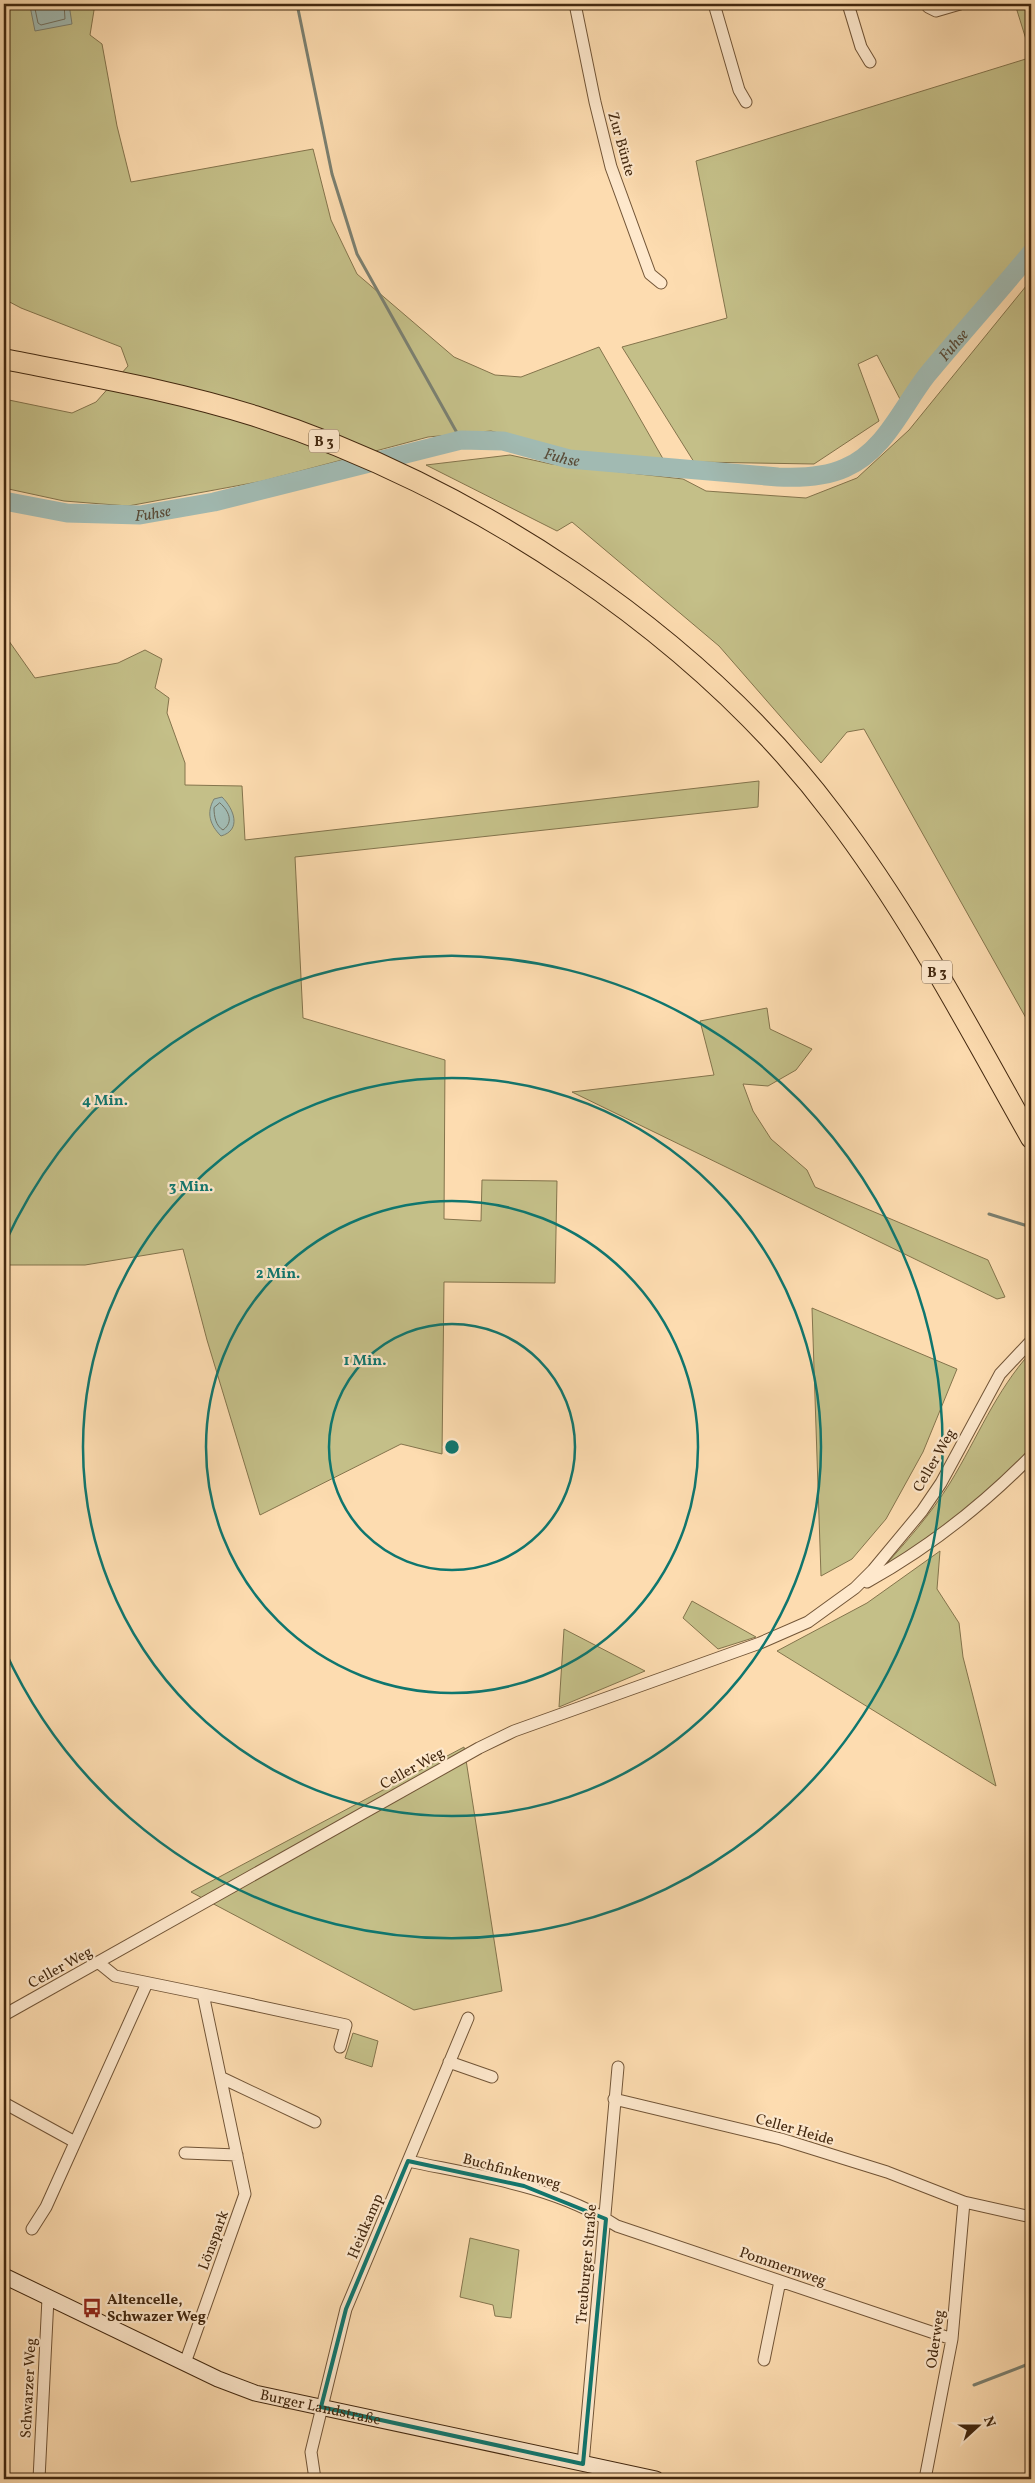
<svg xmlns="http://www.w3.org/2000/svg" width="1035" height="2483" viewBox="0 0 1035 2483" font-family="Vollkorn,serif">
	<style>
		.green { fill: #c4bf88; stroke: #84744c }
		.water { fill: #a1bab2; stroke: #7b8071 }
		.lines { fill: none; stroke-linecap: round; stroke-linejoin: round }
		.shore { stroke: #727160; stroke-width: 1 }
		.stream { stroke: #7b8071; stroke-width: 3 }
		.river { stroke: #a1bab2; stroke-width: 19 }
		.street-casing { stroke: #725537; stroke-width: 13 }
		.secondary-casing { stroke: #43280f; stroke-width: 17 }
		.highway-casing { stroke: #43280f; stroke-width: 22 }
		.street { stroke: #fee8cc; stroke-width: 11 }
		.secondary { stroke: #fee8cc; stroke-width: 15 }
		.highway { stroke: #fddcb0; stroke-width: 20 }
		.marked { fill: none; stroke: #0f766e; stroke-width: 4; stroke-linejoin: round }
		.ring { fill: none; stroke: #0f766e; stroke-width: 2.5 }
		.labels { text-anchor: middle; stroke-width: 4.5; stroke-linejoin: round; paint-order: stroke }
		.shield { fill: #fee8cc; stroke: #7b6248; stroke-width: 1 }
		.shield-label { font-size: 14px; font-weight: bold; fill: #43280f }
		.street-label { font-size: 15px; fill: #43280f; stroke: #fee8cc }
		.poi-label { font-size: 15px; font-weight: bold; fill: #43280f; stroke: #fee8cc; text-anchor: start }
		.water-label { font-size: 16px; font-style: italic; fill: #5a4c38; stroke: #fee8cc }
		.centre { fill: #0f766e; stroke: #fee8cc; stroke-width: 2.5 }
		.ring-label { font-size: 15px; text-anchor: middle; font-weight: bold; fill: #0f766e; stroke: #fee8cc; stroke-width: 4.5; stroke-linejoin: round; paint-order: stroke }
	</style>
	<rect width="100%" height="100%" fill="#fddcb0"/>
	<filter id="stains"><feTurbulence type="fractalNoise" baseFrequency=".004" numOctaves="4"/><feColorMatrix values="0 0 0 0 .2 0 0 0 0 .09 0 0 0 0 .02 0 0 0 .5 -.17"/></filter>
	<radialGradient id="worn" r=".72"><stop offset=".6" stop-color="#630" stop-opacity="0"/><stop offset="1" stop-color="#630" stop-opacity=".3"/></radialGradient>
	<path class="green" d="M4 4H95L90 35 102 44 117 126 131 182 313 149 331 220 357 274 454 357 495 375 521 377 599 347 666 464 582 456 491 431 428 437 263 481 128 506 64 501 4 488V399L72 413 96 402 128 366 121 347 21 308 4 299Z
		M1015 4H1031V45L1029 49Z
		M1031 55V240L948 338 901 401 877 355 858 364 879 421 814 464 694 462 622 347 727 318 696 161 1029 58Z
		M1031 280V1027L864 729 847 732 821 763 719 646 572 522 557 531 426 465 510 455 551 464 683 479 706 491 806 498 857 478 909 430Z
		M4 634 35 678 118 663 145 650 162 659 155 688 169 698 167 713 185 763V785L242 786 245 840 759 781 758 807 295 857 303 1018 445 1060 444 1219 481 1221 482 1180 557 1181 555 1283 444 1282 442 1454 401 1444 260 1515 207 1340 183 1249 85 1265H4Z
		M767 1008 770 1029 812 1049 796 1070 768 1086 743 1084 753 1111 771 1139 807 1170 815 1187 988 1260 1005 1297 997 1299 572 1092 714 1075 700 1021Z
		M812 1308 957 1369 923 1452 886 1519 852 1559 821 1576Z
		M1031 1352V1452L963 1512 881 1570C906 1542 931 1514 950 1483 978 1437 995 1392 1031 1352Z
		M940 1551 937 1589 959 1623 963 1657 996 1786 777 1651 867 1603Z
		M692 1601 756 1637 718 1649 683 1618Z
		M564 1629 645 1671 559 1707Z
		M464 1747 502 1991 414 2010 191 1892Z
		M353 2033 378 2041 372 2067 345 2058Z
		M470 2238 519 2250 511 2318 495 2316 493 2305 460 2297Z"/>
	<path class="water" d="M4 4H69L72 24 35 31 30 6 4 10Z
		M222 797C234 809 242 830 221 836 210 825 206 813 214 799Z"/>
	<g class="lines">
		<path class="shore" d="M34 4 38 23 41 25 65 19 64 4
			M220 803C229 811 234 822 223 830 216 826 214 817 214 808Z"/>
		<path class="stream" d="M297 4 332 174 357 254 461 440
			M989 1214 1031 1227
			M974 2385 1031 2363"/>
		<path class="river" id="s1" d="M4 501 67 513 140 515 214 502 461 440 503 441 569 459 778 477C799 478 825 477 845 468 885 451 902 407 927 375 961 334 997 294 1031 253"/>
		<defs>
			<path id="street" d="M575 4 595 102 611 167 650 274 661 283
				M714 4 739 90 746 102
				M848 4 861 47 870 62
				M928 7 936 11 960 4
				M867 1582C928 1548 983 1505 1031 1456
				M99 1963 115 1976 203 1994 245 2194 185 2363
				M203 1994 346 2025 340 2047
				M4 2015 479 1748 514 1731 760 1643 808 1622 855 1588 873 1570 922 1511 941 1483 1000 1374 1031 1341
				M449 2062 492 2077
				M222 2078 315 2122
				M614 2099 781 2139 887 2172 964 2202 1031 2217
				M4 2103 75 2142
				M185 2153 237 2155
				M408 2161C479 2176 555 2186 617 2226L952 2339
				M32 2229 46 2207 147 1983
				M764 2360 780 2281
				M583 2464 618 2067
				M39 2479 48 2298
				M315 2479 311 2452 346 2309 468 2018
				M925 2479 952 2339 964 2202"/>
			<g id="secondary">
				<path id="s2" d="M4 2276 218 2379 255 2393 656 2479"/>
			</g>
			<path id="highway" d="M4 359C88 376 173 390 255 416 470 484 697 633 833 814 910 915 969 1028 1031 1138"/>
		</defs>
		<use href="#street" class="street-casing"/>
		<use href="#secondary" class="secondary-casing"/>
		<use href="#highway" class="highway-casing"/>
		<use href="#street" class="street"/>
		<use href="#secondary" class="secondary"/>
		<use href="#highway" class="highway"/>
	</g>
	<path class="marked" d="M408 2161 524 2186 606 2219 583 2464 321 2407 346 2309Z"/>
	<g class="ring">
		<circle cx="452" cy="1447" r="123"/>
		<circle cx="452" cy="1447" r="246"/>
		<circle cx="452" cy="1447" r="369"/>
		<path d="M5 1243A491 491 0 1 1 5 1651"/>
	</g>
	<defs>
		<symbol id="bus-bare" viewBox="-9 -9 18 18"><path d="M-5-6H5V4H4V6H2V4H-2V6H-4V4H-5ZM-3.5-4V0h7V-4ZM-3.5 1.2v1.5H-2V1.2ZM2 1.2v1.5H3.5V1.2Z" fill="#8f2418" stroke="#fee8cc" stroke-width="2.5" paint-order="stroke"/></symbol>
	</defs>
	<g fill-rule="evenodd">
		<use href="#bus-bare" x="78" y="2294" width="28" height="28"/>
	</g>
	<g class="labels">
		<g class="shield">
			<rect x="309" y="429.5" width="30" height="23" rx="4"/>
			<rect x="922" y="960.5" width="30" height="23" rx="4"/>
		</g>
		<g class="shield-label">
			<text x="324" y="446">B 3</text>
			<text x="937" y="977">B 3</text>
		</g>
		<g class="street-label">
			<text transform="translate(622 144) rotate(74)" y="5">Zur Bünte</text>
			<text transform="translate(934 1460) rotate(-60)" y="5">Celler Weg</text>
			<text transform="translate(412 1768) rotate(-29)" y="5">Celler Weg</text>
			<text transform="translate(60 1967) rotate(-29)" y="5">Celler Weg</text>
			<text transform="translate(795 2129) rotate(16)" y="5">Celler Heide</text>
			<text transform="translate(512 2171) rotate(15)" y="5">Buchfinkenweg</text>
			<text transform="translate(365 2226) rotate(-67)" y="5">Heidkamp</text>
			<text transform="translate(213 2240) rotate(-70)" y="5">Lönspark</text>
			<text transform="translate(586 2264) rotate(-85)" y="5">Treuburger Straße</text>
			<text transform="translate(783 2266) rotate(19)" y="5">Pommernweg</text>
			<text transform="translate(935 2339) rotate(-82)" y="5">Oderweg</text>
			<text transform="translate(28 2388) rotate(-87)" y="5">Schwarzer Weg</text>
			<text dy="5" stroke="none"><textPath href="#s2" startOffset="344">Burger Landstraße</textPath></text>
		</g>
		<g class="poi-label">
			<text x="107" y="2304">Altencelle,<tspan x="107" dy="17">Schwazer Weg</tspan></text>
		</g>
		<g class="water-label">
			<text dy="6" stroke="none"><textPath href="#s1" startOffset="1021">Fuhse</textPath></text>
			<text dy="6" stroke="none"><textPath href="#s1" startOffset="570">Fuhse</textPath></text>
			<text dy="6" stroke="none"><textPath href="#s1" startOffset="150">Fuhse</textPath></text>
		</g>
	</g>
	<circle cx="452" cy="1447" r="8" class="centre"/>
	<g class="ring-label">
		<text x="105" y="1105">4 Min.</text>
		<text x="191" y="1191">3 Min.</text>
		<text x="278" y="1278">2 Min.</text>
		<text x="365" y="1365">1 Min.</text>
	</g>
	<rect width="1035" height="2483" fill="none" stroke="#fddcb0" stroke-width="20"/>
	<rect x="5" y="5" width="1025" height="2473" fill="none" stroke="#43280f" stroke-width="2.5"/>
	<rect x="10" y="10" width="1015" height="2463" fill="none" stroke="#43280f"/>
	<g transform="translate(978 2426) rotate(69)" stroke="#fee8cc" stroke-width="4" paint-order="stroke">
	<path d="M0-4L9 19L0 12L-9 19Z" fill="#43280f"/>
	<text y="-8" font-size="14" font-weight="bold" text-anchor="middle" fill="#43280f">N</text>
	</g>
	<rect width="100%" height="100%" filter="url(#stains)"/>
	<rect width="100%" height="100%" fill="url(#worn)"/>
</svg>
